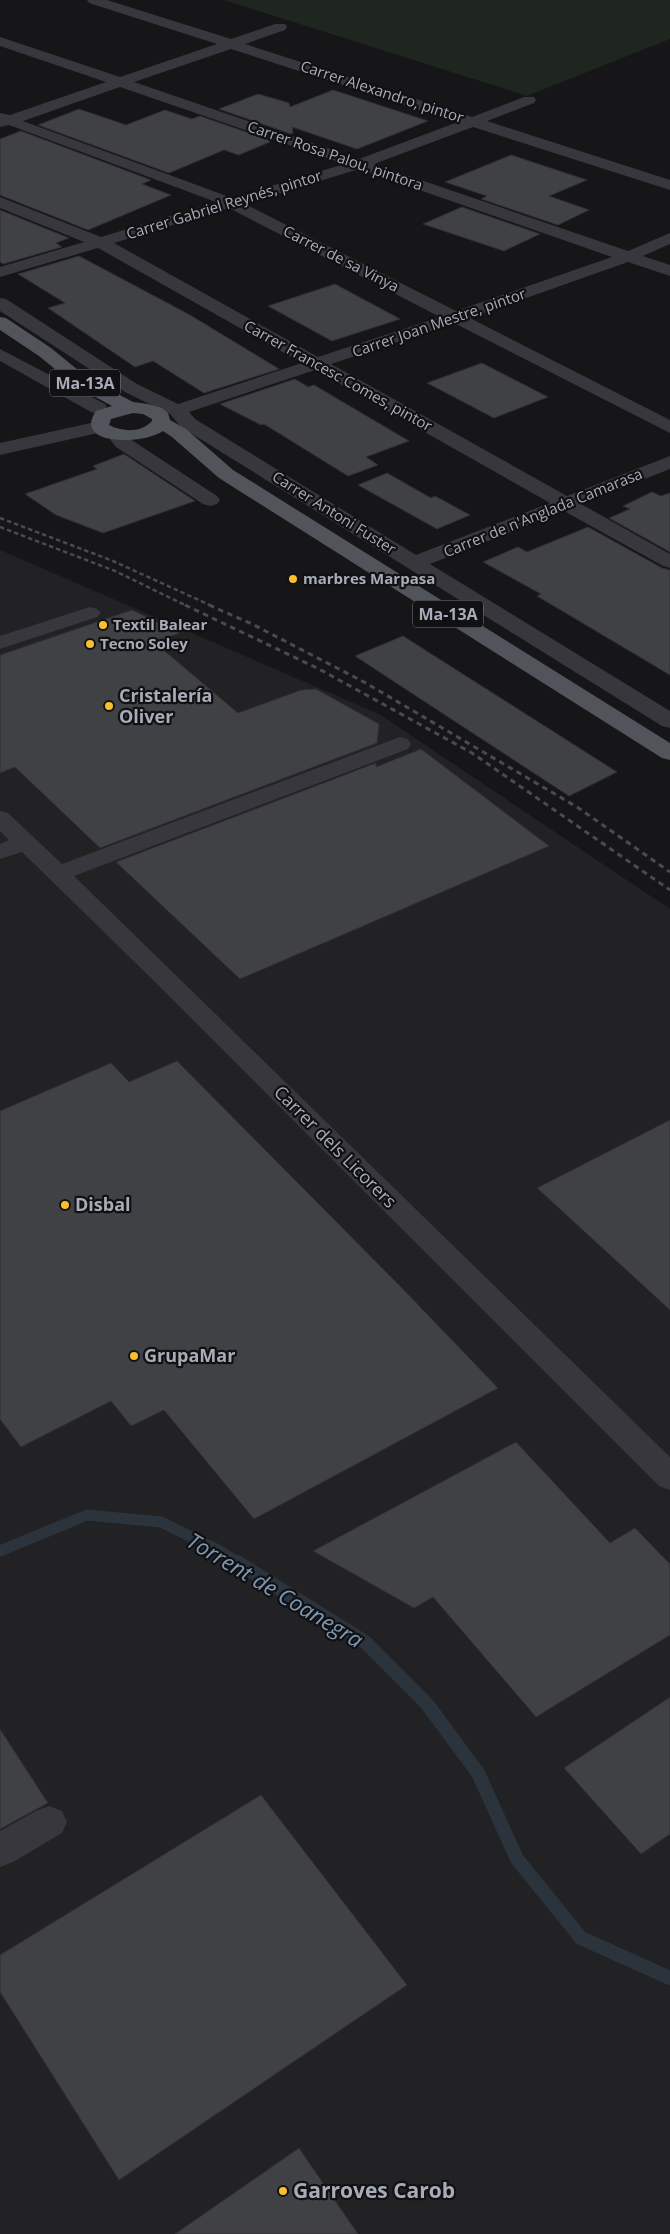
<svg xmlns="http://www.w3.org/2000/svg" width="670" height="2234" viewBox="0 0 670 2234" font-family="'Open Sans',sans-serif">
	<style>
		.built { fill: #222225 }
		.green { fill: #1e261f }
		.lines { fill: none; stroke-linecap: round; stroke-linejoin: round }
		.stream-far1 { stroke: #2b343c; stroke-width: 11 }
		.stream { stroke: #2b343c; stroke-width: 14 }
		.building { fill: #404145; stroke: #303034 }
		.minor { fill: #37373d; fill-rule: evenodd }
		.major { fill: #52545c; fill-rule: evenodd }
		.rail-far1 { stroke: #494b52; stroke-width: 2.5; stroke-dasharray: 4.5 3; stroke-linecap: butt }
		.rail { stroke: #494b52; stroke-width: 3; stroke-dasharray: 5.5 4.5; stroke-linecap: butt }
		.poi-dot { fill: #f9bf2c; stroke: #111113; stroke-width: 2 }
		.labels { text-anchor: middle; stroke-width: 4.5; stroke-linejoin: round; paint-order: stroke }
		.far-street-label { font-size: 15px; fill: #a7acb8; stroke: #111113 }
		.far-poi-label { font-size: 15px; font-weight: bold; fill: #a7acb8; stroke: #111113; text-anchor: start }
		.shield { fill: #111113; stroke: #7a7e86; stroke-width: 1 }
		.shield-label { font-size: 16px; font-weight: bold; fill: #a7acb8 }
		.poi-label { font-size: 18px; font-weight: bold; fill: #a7acb8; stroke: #111113; text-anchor: start }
		.street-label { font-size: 18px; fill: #a7acb8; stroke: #111113 }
		.near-poi-label { font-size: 21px; font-weight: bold; fill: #a7acb8; stroke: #111113; text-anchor: start }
		.near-water-label { font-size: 22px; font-style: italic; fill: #7d98b5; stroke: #111113 }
	</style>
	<rect width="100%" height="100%" fill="#161618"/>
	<path class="built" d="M0 550 379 714 670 909V2234H0Z"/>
	<path class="green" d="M224 0H670V39L527 96Z"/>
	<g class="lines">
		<path class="stream-far1" d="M0 1551 87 1515 161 1522 218 1550 239 1563"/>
		<path class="stream" d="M237 1562 365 1642 427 1704 478 1773 517 1859 581 1938 670 1978"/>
	</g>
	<path class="building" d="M333 90 428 121 357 149 292 127 293 133 291 134 219 109 258 94 289 103 290 107Z
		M79 109 126 125 165 110 192 119 200 116 272 141 239 155 224 150 169 173 38 125Z
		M21 131 151 180 142 184 171 195 88 230 0 195V139Z
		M511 155 587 180 549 196 589 210 558 225 481 199 487 196 445 182Z
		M462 207 540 234 504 251 423 224Z
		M0 210 69 238 56 243 62 247 3 264 0 262Z
		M79 256 190 315 279 369 204 393 153 361 135 367 48 308 65 303 18 274Z
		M335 284 400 319 332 341 268 306Z
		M482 363 548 397 494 418 427 383Z
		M295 379 308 387 314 385 409 441 366 457 378 465 348 476 264 424 261 425 220 404Z
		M124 454 195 501 103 533 56 515 25 494 97 469 93 466Z
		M387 473 431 498 435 496 470 515 437 529 358 485Z
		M652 492 661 496 670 493V552L609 518 630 509 623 506Z
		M588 527 662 568 670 570V675L537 596 541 594 483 562 518 547 527 552Z
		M132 610 180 633 154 642 238 713 301 690 316 689 379 724 377 743 100 848 15 767 0 773V655Z
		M403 636 617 772 569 796 355 656Z
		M421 749 549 846 240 979 116 862 376 763V767Z
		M177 1061 401 1287 498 1388 254 1519 164 1410 131 1426 111 1401 21 1447 0 1419V1111L111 1063 129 1082Z
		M670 1120V1310L537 1188Z
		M516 1442 610 1543 635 1528 670 1564V1635L536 1717 433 1597 414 1608 313 1551Z
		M670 1697V1834L641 1854 564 1768Z
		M0 1729 48 1803 0 1829Z
		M261 1795 407 1985 119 2180 0 1992V1955Z
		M299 2148 358 2234H175Z"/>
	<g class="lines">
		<path class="minor" d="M87 0H107L231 39 275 24H285L287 27 285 30 245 44 472 117 524 97H534L536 100 534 103 487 121 670 180V190L473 127 374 164 628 251 670 233V244L643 256 670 265V276L628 262 470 318 670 420V433L454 323 331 364 567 496 670 456V469L581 504 670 554V568L663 566 564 511 430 564 670 711V728L662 726 181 427 170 414 125 392 0 311V298L6 299 137 384 178 404 302 363 98 248 0 277V267L84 242 0 208V197L101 237 216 202 9 125 0 127V113L10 115 106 82 0 46V37L120 77 217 44 89 3ZM231 49 458 122 359 159 134 82ZM120 87 344 164 232 198 23 121ZM359 169 612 257 456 311 245 204ZM229 208 440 317 318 357 114 243ZM315 370 550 503 416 555 195 419 189 412Z
			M0 349 105 404 107 408 105 412 98 414 91 412 0 361Z
			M100 421 107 423 109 427 107 431 0 455V443Z
			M115 428 122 430 130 439 217 496 220 500 217 504 210 506 203 504 116 447 106 434 108 430Z
			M90 607 97 609 101 613 97 617 0 649V636Z
			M400 737 408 739 411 744 408 749 74 876 670 1457V1490L659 1486 151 978 22 852 0 859V844L9 840 0 831V811L8 813 62 864Z
			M49 1806 62 1811 67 1822 62 1833 13 1862 0 1867V1831L36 1811Z"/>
		<path class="major" d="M0 317 6 318 51 348 89 379 133 402 148 404 162 408 168 413 170 420 186 429 233 470 670 743V760L662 758 219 478 172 437 163 431C143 445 72 446 96 411L112 406 77 387 39 356 0 330ZM133 413 143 414 152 419V421C141 433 123 432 109 425L111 419Z"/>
		<path class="rail-far1" d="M0 518 113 561 212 606
			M0 527 115 571 187 606"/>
		<path class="rail" d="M185 605 319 669 472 753 670 890
			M209 605 252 624 364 682 577 807 670 872"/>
	</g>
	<g class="poi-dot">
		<circle cx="293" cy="579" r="5"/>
		<circle cx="103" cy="625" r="5"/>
		<circle cx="90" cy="644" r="5"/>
		<circle cx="109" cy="706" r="5"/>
		<circle cx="65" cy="1205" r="5"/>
		<circle cx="134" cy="1356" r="5"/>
		<circle cx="283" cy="2191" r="5"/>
	</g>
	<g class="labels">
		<g class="far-street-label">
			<text transform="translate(382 92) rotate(18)" y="5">Carrer Alexandro, pintor</text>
			<text transform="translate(335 156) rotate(19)" y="5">Carrer Rosa Palou, pintora</text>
			<text transform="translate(224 205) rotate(-17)" y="5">Carrer Gabriel Reynés, pintor</text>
			<text transform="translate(341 259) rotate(27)" y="5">Carrer de sa Vinya</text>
			<text transform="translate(439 323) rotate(-19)" y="5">Carrer Joan Mestre, pintor</text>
			<text transform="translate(338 376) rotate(29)" y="5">Carrer Francesc Comes, pintor</text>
			<text transform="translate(334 513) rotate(32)" y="5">Carrer Antoni Fuster</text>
			<text transform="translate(543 513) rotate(-22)" y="5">Carrer de n'Anglada Camarasa</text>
		</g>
		<g class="far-poi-label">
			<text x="303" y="584">marbres Marpasa</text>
			<text x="113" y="630">Textil Balear</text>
			<text x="100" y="649">Tecno Soley</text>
		</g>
		<g class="shield">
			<rect x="50" y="369.5" width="70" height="27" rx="4"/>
			<rect x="413" y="600.5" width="70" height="27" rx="4"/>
		</g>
		<g class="shield-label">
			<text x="85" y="389">Ma-13A</text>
			<text x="448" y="620">Ma-13A</text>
		</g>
		<g class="poi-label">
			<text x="119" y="702">Cristalería<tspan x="119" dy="21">Oliver</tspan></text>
			<text x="75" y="1211">Disbal</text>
			<text x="144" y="1362">GrupaMar</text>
		</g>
		<g class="street-label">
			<text transform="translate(335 1147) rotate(45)" y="6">Carrer dels Licorers</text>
		</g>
		<g class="near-poi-label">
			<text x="293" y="2198">Garroves Carob</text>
		</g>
		<g class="near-water-label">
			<text transform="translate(275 1590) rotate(31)" y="8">Torrent de Coanegra</text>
		</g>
	</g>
</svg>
